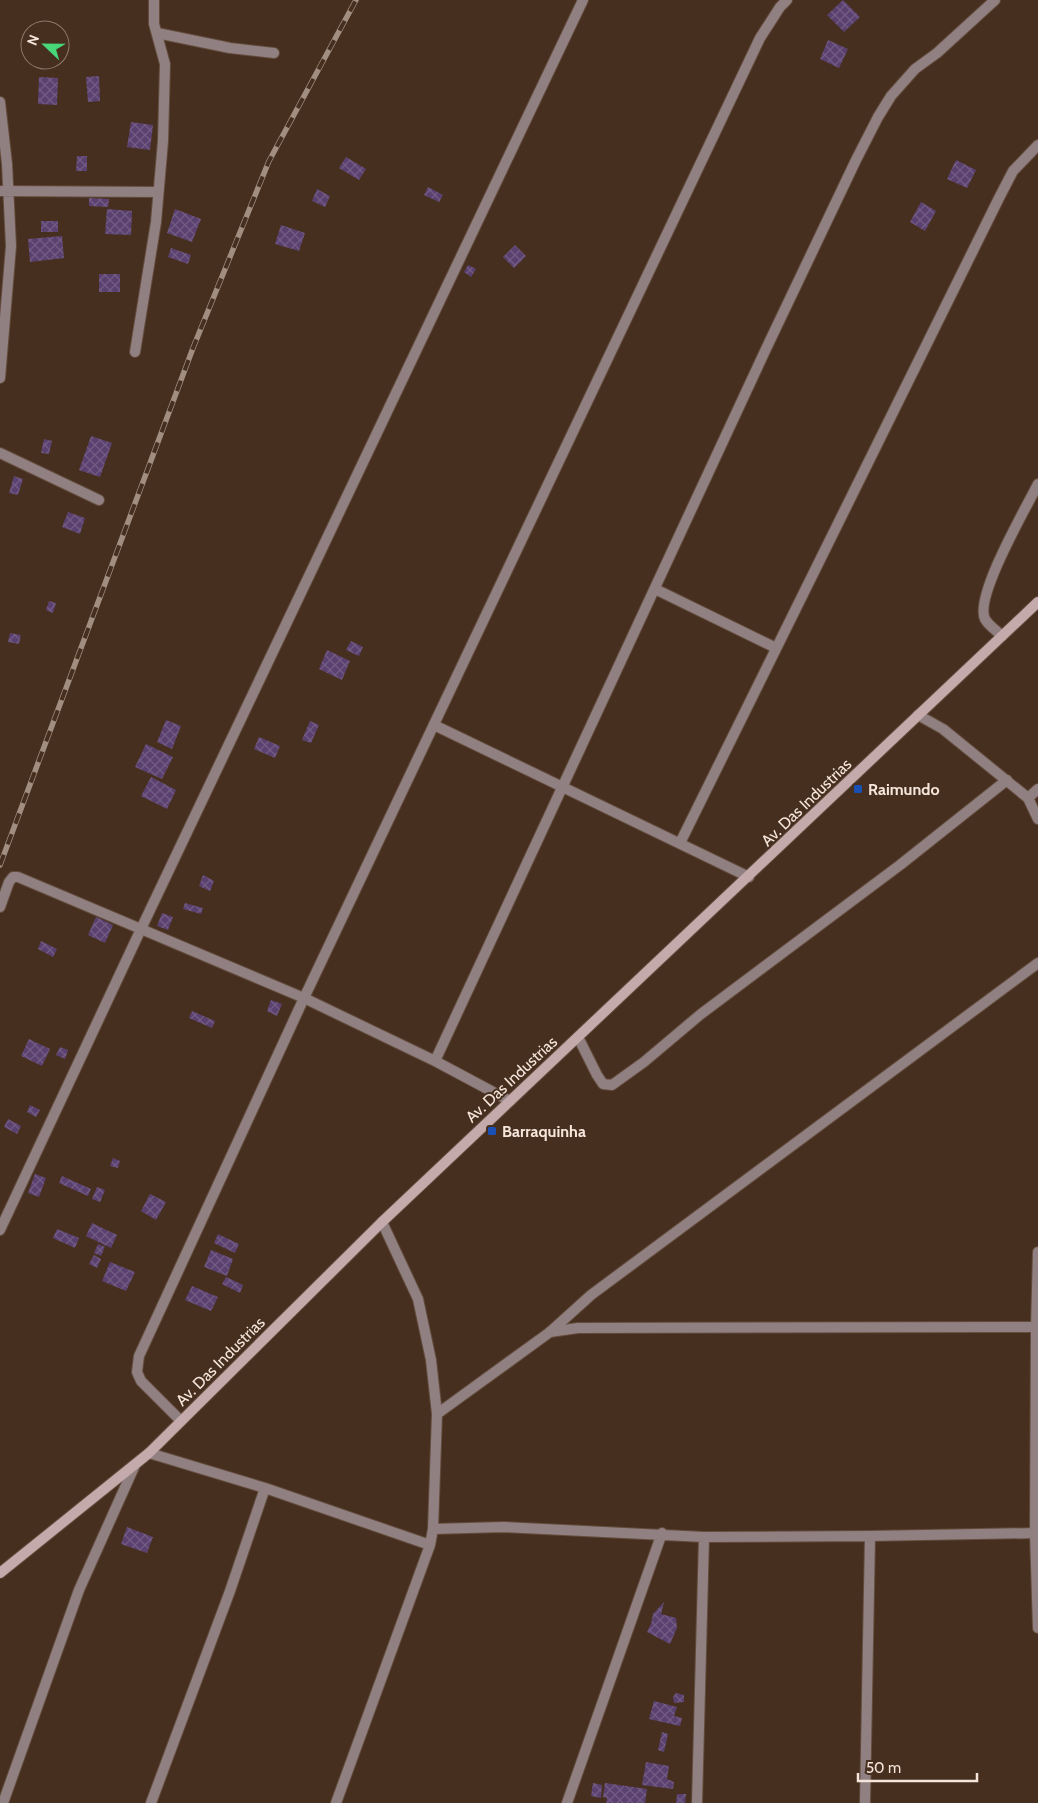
<svg xmlns="http://www.w3.org/2000/svg" width="1038" height="1803" viewBox="0 0 1038 1803" font-family="Cabin,sans-serif">
	<style>
		.building { fill: url(#building-cross-hatch) }
		.lines { fill: none; stroke-linecap: round; stroke-linejoin: round }
		.minor-casing { stroke: #634c3d; stroke-width: 12 }
		.tertiary-casing { stroke: #634c3d; stroke-width: 12 }
		.secondary-casing { stroke: #634c3d; stroke-width: 12 }
		.minor { stroke: #908081; stroke-width: 10 }
		.tertiary { stroke: #908081; stroke-width: 10 }
		.secondary { stroke: #c4aaab; stroke-width: 10 }
		.rail-casing { stroke: #a18e81; stroke-width: 5.5 }
		.rail { stroke: #472f1f; stroke-width: 4; stroke-dasharray: 11; stroke-linecap: butt }
		.transit-dot { fill: #1a4fb4; stroke: #472f1f; stroke-width: 2 }
		.labels { text-anchor: middle; stroke-width: 4; stroke-linejoin: round; paint-order: stroke }
		.poi-label { font-size: 16px; font-weight: bold; fill: #f5e5db; stroke: #472f1f; text-anchor: start }
		.street-label { font-size: 16px; fill: #f5e5db; stroke: #472f1f }
	</style>
	<defs>
		<pattern id="building-cross-hatch" width="8" height="8" patternUnits="userSpaceOnUse" patternTransform="scale(1.25)"><rect width="8" height="8" fill="#5b4170"/><path d="M0 0l8 8M0 8l8-8" fill="none" stroke="#735c84"/></pattern>
	</defs>
	<rect width="100%" height="100%" fill="#472f1f"/>
	<path class="building" d="M843 0 860 17 844 32 827 15Z
		M828 40 848 49 839 68 820 59Z
		M99 76 100 101 88 102 86 77Z
		M39 77 58 78 57 105 38 104Z
		M131 122 153 125 150 150 127 147Z
		M77 156H87V171H76Z
		M346 157 366 169 359 180 339 168Z
		M956 160 976 170 967 188 947 179Z
		M428 187 443 195 439 202 424 195Z
		M317 189 330 196 325 207 312 201Z
		M89 198 109 199 108 207 89 206Z
		M921 202 936 211 925 231 910 222Z
		M107 209 132 211 131 235 105 234Z
		M175 209 201 219 192 242 167 233Z
		M41 221H58V232H41Z
		M281 225 305 233 299 251 275 244Z
		M62 236 64 258 30 262 28 239Z
		M515 245 526 256 514 268 503 257Z
		M171 248 191 255 188 264 168 257Z
		M468 265 476 269 471 277 464 272Z
		M99 274H120V292H99Z
		M91 436 112 443 100 477 79 470Z
		M44 439 52 441 49 454 41 453Z
		M14 476 23 479 18 495 9 493Z
		M68 512 85 518 80 534 62 527Z
		M49 601 56 603 53 613 46 610Z
		M10 633 21 635 19 644 8 642Z
		M351 641 363 647 359 656 346 650Z
		M327 650 350 661 342 680 319 669Z
		M166 720 181 726 172 749 157 742Z
		M310 721 319 725 311 743 302 740Z
		M259 737 280 746 275 758 254 749Z
		M146 744 173 757 162 779 135 767Z
		M151 777 176 790 167 809 141 796Z
		M203 875 214 881 210 891 199 886Z
		M185 903 203 908 201 914 183 909Z
		M162 913 173 917 168 930 157 926Z
		M96 917 113 925 105 943 88 935Z
		M41 941 57 949 53 957 38 949Z
		M271 1000 282 1004 277 1016 267 1011Z
		M192 1011 215 1021 212 1028 189 1018Z
		M29 1039 50 1049 42 1066 21 1056Z
		M60 1047 68 1050 65 1059 56 1055Z
		M30 1105 40 1110 36 1117 27 1112Z
		M8 1119 21 1126 17 1134 4 1127Z
		M113 1158 120 1161 118 1168 110 1166Z
		M35 1174 46 1178 39 1197 28 1193Z
		M62 1176 91 1189 88 1196 59 1183Z
		M97 1187 105 1190 100 1202 92 1199Z
		M150 1194 166 1202 156 1220 141 1211Z
		M92 1223 117 1235 111 1248 86 1236Z
		M57 1229 79 1238 75 1248 53 1238Z
		M218 1234 239 1244 235 1253 214 1243Z
		M98 1244 105 1247 101 1256 94 1253Z
		M211 1250 233 1259 227 1276 204 1267Z
		M94 1255 101 1259 97 1268 89 1264Z
		M110 1262 135 1272 126 1291 102 1281Z
		M226 1277 243 1285 240 1293 222 1284Z
		M192 1286 218 1297 211 1311 185 1300Z
		M127 1527 153 1537 147 1553 121 1544Z
		M664 1602 661 1614 676 1618 677 1628 670 1644 647 1632 651 1624 653 1614Z
		M676 1693 684 1695V1702L674 1703 673 1697Z
		M654 1701 677 1707 674 1716 682 1718 680 1726 649 1719Z
		M662 1732 668 1734 664 1752 658 1750Z
		M646 1762 669 1766 667 1779 674 1782 673 1789 642 1785Z
		M593 1783 602 1785 601 1798 591 1796Z
		M605 1783 647 1789 645 1803H606L607 1798 603 1797Z
		M677 1794H686L685 1803H676Z"/>
	<g class="lines">
		<defs>
			<path id="minor" d="M157 33 230 48 274 53
				M0 102 7 164 11 246 0 378
				M0 191 158 192
				M135 352 156 222 163 141 165 64 154 24V0
				M0 453 99 500
				M655 589 776 648
				M1002 636C997 631 988 625 985 619 974 597 1026 508 1038 484
				M434 725 749 877
				M1028 798 1038 789
				M680 843 999 198 1013 171 1038 145
				M0 907 9 882 13 877H18L304 998 435 1061 510 1101
				M578 1037 597 1075 603 1084 612 1085 644 1062 701 1014 900 865 1007 780
				M435 1061 765 351 856 160 878 117 891 96 915 69 937 53 995 0
				M0 1230 141 929 583 0
				M550 1332 591 1295 1038 963
				M149 1453 265 1488 430 1545
				M433 1529 504 1527 704 1537 870 1536 1038 1533
				M3 1803 79 1590 135 1465
				M151 1803 230 1591 265 1488
				M336 1803 430 1545 433 1529 437 1414
				M567 1803 662 1533
				M697 1803 704 1537
				M865 1803 870 1536"/>
			<path id="tertiary" d="M918 715 943 729 1028 798 1038 819
				M382 1222 418 1299 431 1360 437 1414
				M1038 1252 1036 1327 1035 1533 1038 1628
				M437 1414 550 1332 578 1328 1038 1327
				M181 1421 141 1381 137 1372 139 1356 304 998 760 38 780 7 787 0"/>
			<path id="secondary" d="M0 1573 149 1453 382 1222 1038 602"/>
		</defs>
		<use href="#minor" class="minor-casing"/>
		<use href="#tertiary" class="tertiary-casing"/>
		<use href="#secondary" class="secondary-casing"/>
		<use href="#minor" class="minor"/>
		<use href="#tertiary" class="tertiary"/>
		<use href="#secondary" class="secondary"/>
		<defs>
			<path id="rail" d="M0 865 193 348 269 161 356 0"/>
		</defs>
		<use href="#rail" class="rail-casing"/>
		<use href="#rail" class="rail"/>
	</g>
	<g class="transit-dot">
		<rect x="853" y="784" width="10" height="10" rx="2.5"/>
		<rect x="487" y="1126" width="10" height="10" rx="2.5"/>
	</g>
	<g class="labels">
		<g class="poi-label">
			<text x="868" y="795">Raimundo</text>
			<text x="502" y="1137">Barraquinha</text>
		</g>
		<g class="street-label">
			<text transform="translate(806 802) rotate(-44)" y="6">Av. Das Industrias</text>
			<text transform="translate(511 1079) rotate(-43)" y="6">Av. Das Industrias</text>
			<text transform="translate(220 1361) rotate(-45)" y="6">Av. Das Industrias</text>
		</g>
	</g>
	<g transform="translate(45 45) rotate(292)"><circle r="24" fill="#472f1f" stroke="#8d786a"/>
	<path d="M0-4L9 19L0 12L-9 19Z" fill="#47d779"/>
	<text y="-8" font-size="14" font-weight="bold" text-anchor="middle" fill="#f5e5db">N</text>
	</g>
	<path d="M858 1773v8h119v-8" fill="none" stroke="#f5e5db" stroke-width="2.5"/>
	<text x="866" y="1773" font-size="15" fill="#f5e5db" stroke="#472f1f" stroke-width="4" paint-order="stroke">50 m</text>
</svg>
